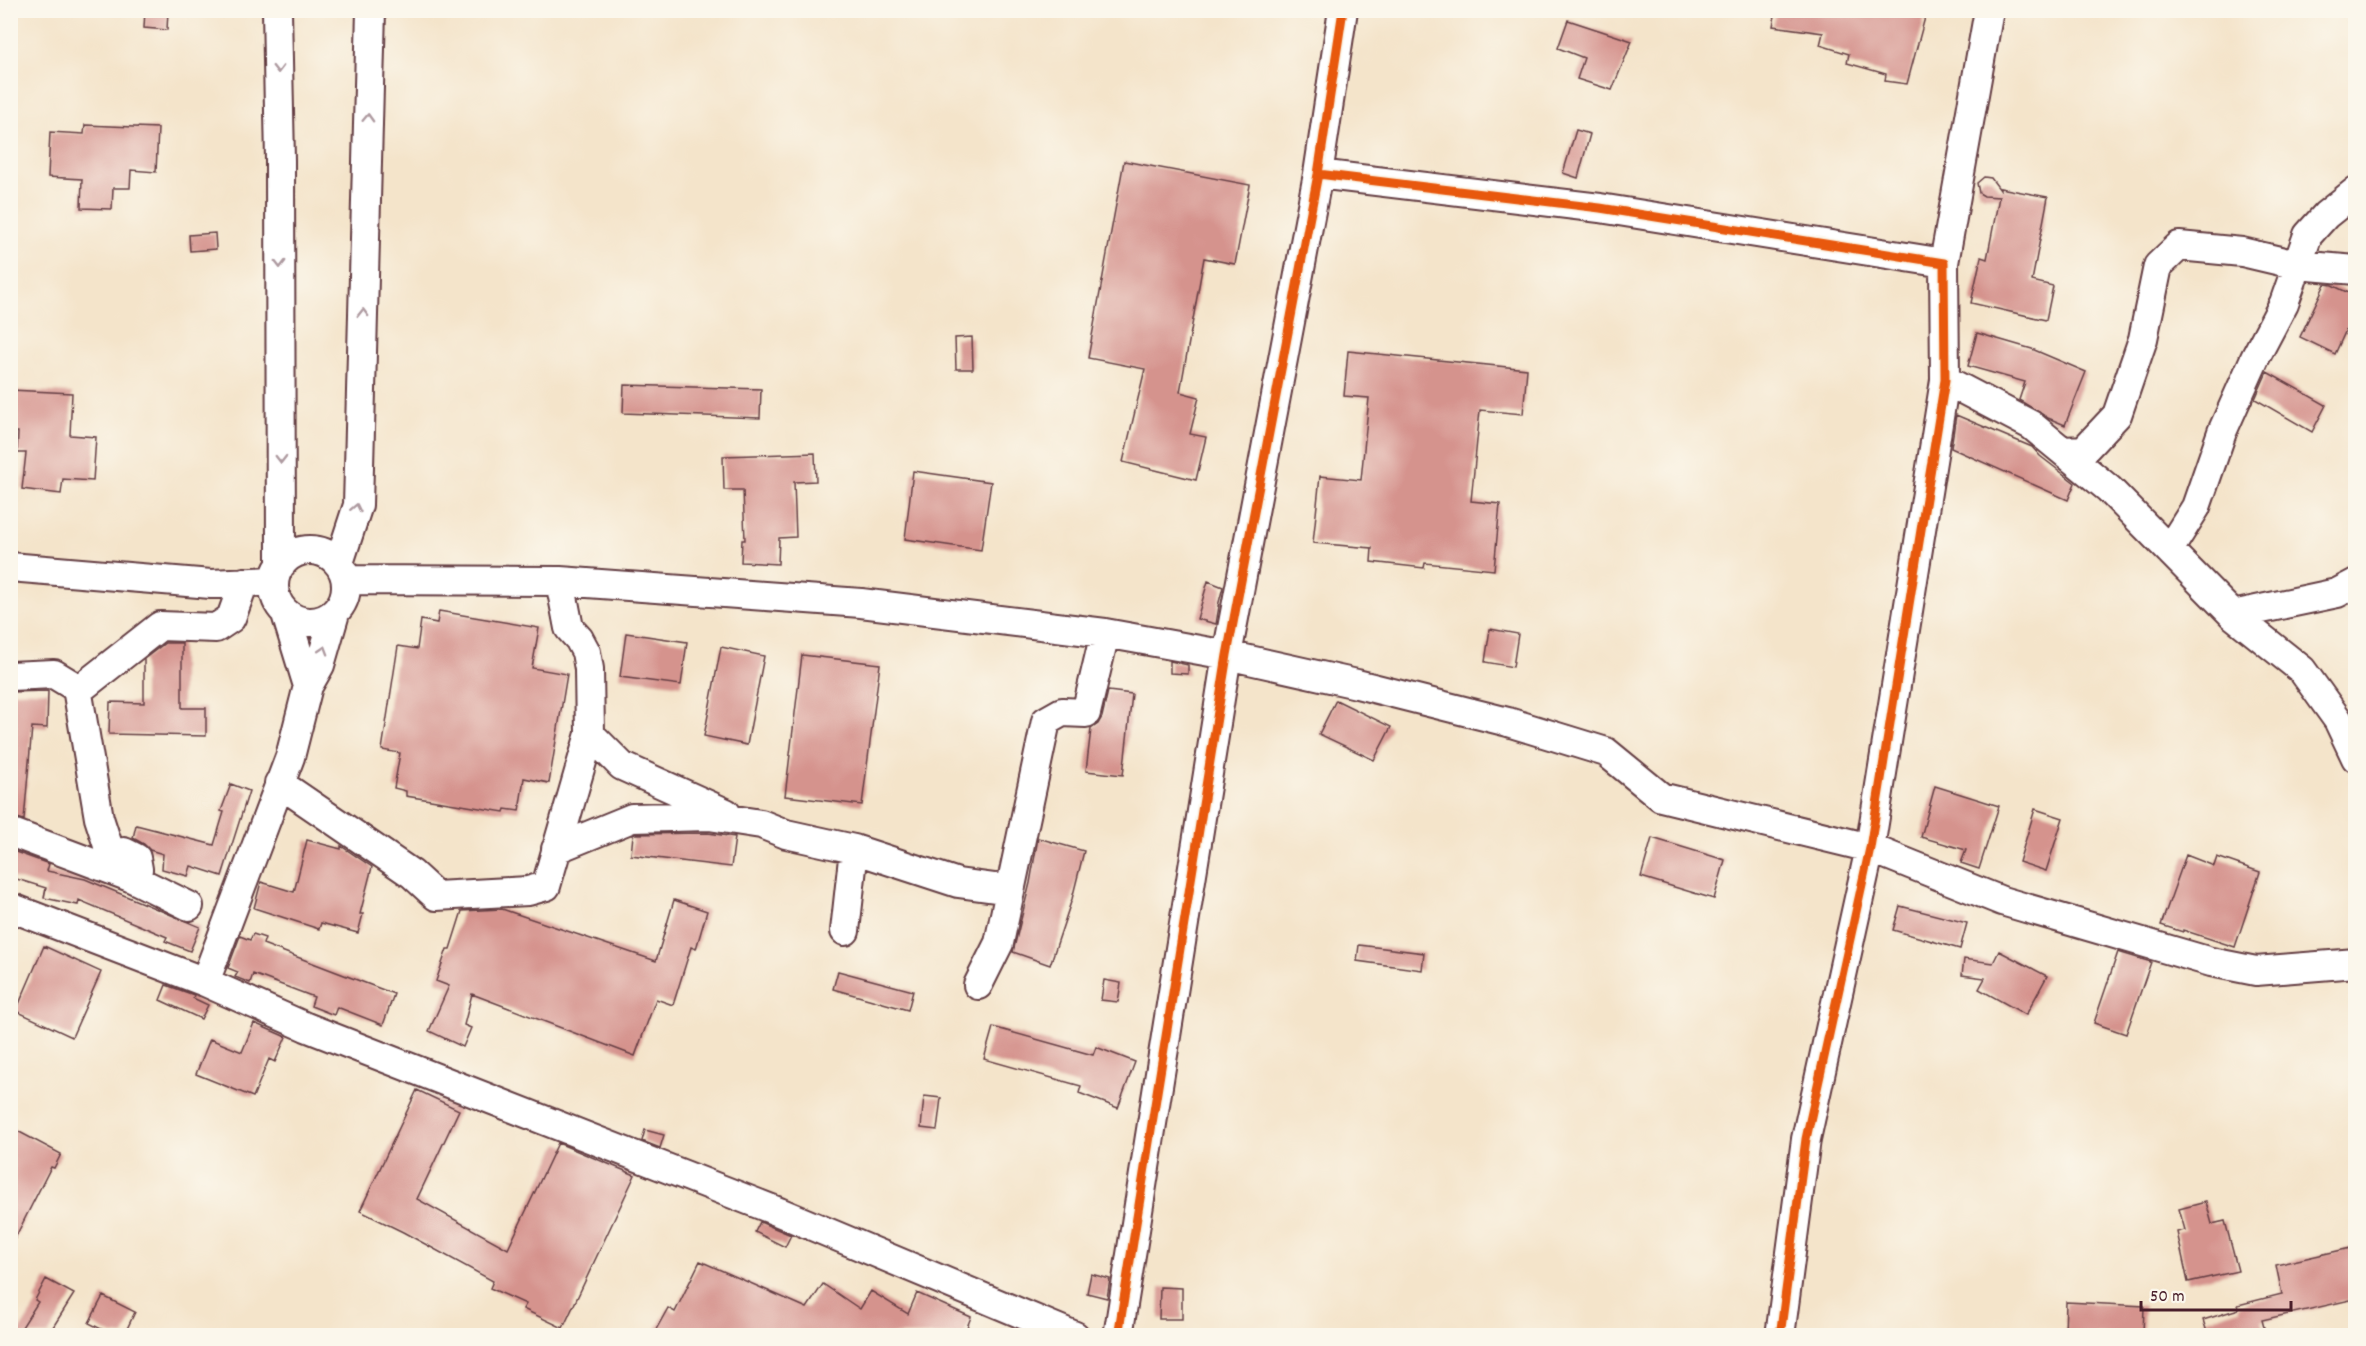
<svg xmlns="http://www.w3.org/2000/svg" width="2366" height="1346" viewBox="0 0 2366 1346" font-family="Dekko,sans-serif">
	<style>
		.building { fill: #d5938d }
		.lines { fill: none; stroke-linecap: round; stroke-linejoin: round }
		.minor-casing { stroke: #643d43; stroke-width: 32 }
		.minor { stroke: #fff; stroke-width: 28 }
		.cycleway-casing { stroke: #fbf7ec; stroke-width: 13 }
		.cycleway { stroke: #e8590c; stroke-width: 9 }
		.oneway { stroke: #ae9aa0 }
	</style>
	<rect width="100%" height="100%" fill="#fbf7ec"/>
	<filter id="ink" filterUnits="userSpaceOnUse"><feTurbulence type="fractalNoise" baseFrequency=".0167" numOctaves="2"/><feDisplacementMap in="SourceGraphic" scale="12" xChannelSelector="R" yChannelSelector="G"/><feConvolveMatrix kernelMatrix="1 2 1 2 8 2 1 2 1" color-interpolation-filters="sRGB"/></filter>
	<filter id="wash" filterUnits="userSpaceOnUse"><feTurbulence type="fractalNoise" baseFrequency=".008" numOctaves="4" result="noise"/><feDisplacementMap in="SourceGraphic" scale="24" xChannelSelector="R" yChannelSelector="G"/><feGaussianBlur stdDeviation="1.35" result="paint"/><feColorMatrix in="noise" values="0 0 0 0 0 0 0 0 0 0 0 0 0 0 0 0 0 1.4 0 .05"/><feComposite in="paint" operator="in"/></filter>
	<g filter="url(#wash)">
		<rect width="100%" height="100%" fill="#f4e4ca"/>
		<g id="blocks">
			<path class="building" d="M145 10H168L167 30 144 28Z
				M1776 10H1927L1907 84 1885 81 1886 74 1847 63 1849 54 1820 45 1823 33 1773 26Z
				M1568 20 1632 41 1612 90 1577 79 1584 58 1558 48Z
				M85 125 158 128 156 172 131 170 130 188H113L112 209 81 208 82 179 48 177 50 132 84 134Z
				M1576 130 1590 134 1578 178 1563 173Z
				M1124 161 1250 185 1235 264 1204 258 1180 392 1199 397 1190 434 1206 437 1196 480 1123 462 1145 369 1088 358Z
				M1984 177 1991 178 2000 190V188L2048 197 2032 281 2053 286 2046 320 1971 303 1981 257 1987 259 1999 197 1984 196 1979 193 1977 183Z
				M215 233 216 249 190 251 189 235Z
				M2325 284 2332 285 2355 296V310L2335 354 2300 337Z
				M1977 333 2032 349 2086 372 2065 425 2048 418 2019 400 2025 382 1968 366Z
				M972 337 973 369H956L955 338Z
				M1348 351 1527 369 1523 414 1480 410 1471 501 1500 504 1494 570 1425 563 1424 568 1371 562 1372 548 1313 543 1320 476 1361 480 1369 398 1344 396Z
				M2267 372 2326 405 2312 432 2255 399Z
				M624 385 761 389 760 418 623 413Z
				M10 390 72 393 70 435 96 437 93 481 63 479 61 494 22 489 26 453H17L18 432H10Z
				M1956 415 2032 447 2040 456 2075 483 2068 500 1951 448Z
				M815 453 816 481 794 482 796 537 779 538 778 564 741 562 742 540H745L743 490H724L723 456Z
				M913 471 991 482 981 550 905 539Z
				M1208 581 1223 587 1218 606H1219L1216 624 1197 619Z
				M439 611 539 628 532 668 567 674 549 783 524 778 519 811 505 809 504 812 406 796V791L394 788 400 753 382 750 398 646 417 649 421 620 437 623Z
				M1490 629 1518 634 1513 667 1485 662Z
				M626 633 687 642 681 685 620 677Z
				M165 643H182V708H206V736L109 734 110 702 144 703V659Z
				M721 647 764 656 747 745 704 736Z
				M802 655 880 664 862 805 785 796Z
				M1170 661 1188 665V674L1170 673Z
				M48 691 47 728 32 727 24 820 10 816V692Z
				M1108 691 1132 694 1123 775 1086 771 1091 729 1098 724 1102 717Z
				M1336 700 1391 727 1374 760 1319 734Z
				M231 784 249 791 222 876 191 866 188 876 162 869 163 854 150 850 144 844 133 838 136 825 214 845 224 812 221 811Z
				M1935 786 1999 806 1979 869 1961 863 1966 850 1921 837Z
				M2035 809 2063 818 2046 871 2019 862Z
				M708 833 735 837 731 867 631 855 633 835 635 834Z
				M1038 838 1084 851 1072 899 1050 965 1013 952 1030 883Z
				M1652 838 1725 860 1714 899 1641 877Z
				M307 840 341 849V846L372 867 360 914H363L358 933 321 923 319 929 254 908 261 882 294 892Z
				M10 850 49 864 47 871 85 879 200 927 190 951 165 941 167 937 79 900 78 905 44 898 46 888 10 877Z
				M2186 855 2214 866 2217 857 2260 872 2235 947 2183 930V932L2161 925Z
				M674 900 707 911 696 949 691 947 673 1005 656 999 635 1056 472 994 464 1025 471 1028 463 1047 429 1031 449 986 436 981 447 949H450L462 911 502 909 656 961Z
				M1900 906 1967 923 1960 949 1893 930Z
				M253 934 265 938 263 944 394 994 383 1025 337 1007 334 1015 311 1006 314 997 253 974 250 983 235 977 238 972 228 968 240 936 250 940Z
				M1359 945 1424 953 1422 970 1357 961Z
				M44 946 101 972 72 1037 16 1011Z
				M1999 951 2047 976 2026 1015 1979 989 1985 978 1962 975 1964 959 1993 963Z
				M2118 952 2151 962 2126 1034 2094 1023Z
				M838 971 913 991 908 1010 833 989Z
				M1104 980 1121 983 1118 1002 1101 1000Z
				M166 985 194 995 193 998 208 1005 201 1019 160 1000Z
				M254 1023 286 1037 275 1062 269 1059 253 1097 196 1074 210 1039 242 1052Z
				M993 1027 1093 1055 1096 1047 1135 1062 1118 1108 1079 1093 1081 1086 984 1059Z
				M417 1090 459 1110 417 1199 508 1249 558 1143 635 1175 563 1328 523 1309 526 1304 490 1288 493 1281 403 1232 360 1211Z
				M924 1096 941 1098 937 1130 921 1128Z
				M10 1127 61 1154 54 1168 51 1167 10 1248Z
				M645 1130 664 1135 660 1148 642 1141Z
				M2206 1202 2212 1224 2225 1221 2238 1271 2188 1282 2177 1232 2185 1230 2179 1209Z
				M760 1222 791 1235 785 1247 755 1232Z
				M2355 1247V1299L2262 1320 2266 1335H2208L2203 1320 2239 1309 2238 1305 2282 1294 2276 1265Z
				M700 1261 807 1308 823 1284 860 1309 871 1291 908 1314 917 1293 971 1317 964 1335H653L668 1308 675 1312Z
				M1091 1274 1110 1279 1107 1298 1087 1293Z
				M46 1279 74 1294 48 1335H17L38 1302 35 1300Z
				M1160 1287 1182 1288V1319H1159Z
				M103 1296 135 1312 124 1335H113L89 1323Z
				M2066 1302 2144 1306 2143 1335H2065Z"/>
		</g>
	</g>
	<g filter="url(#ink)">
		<use href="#blocks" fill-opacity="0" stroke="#643d43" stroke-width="1.5"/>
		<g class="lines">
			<defs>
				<path id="minor" d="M277 10 280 161 281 564
					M1318 174 1600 208 1944 263 1945 380 1870 848 1806 1139 1780 1336
					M1944 263 1989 10
					M1945 380 2031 425 2109 489 2233 615 2302 670 2338 720 2356 758
					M2063 451 2084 450 2117 415 2143 339 2158 266 2179 246 2242 252 2297 265 2356 270
					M274 586a36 36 0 1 1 72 0a36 36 0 1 1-72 0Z
					M2169 550 2196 507 2222 432 2255 358 2284 303 2308 235 2326 215 2356 191
					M339 563 358 505 371 10
					M10 567 211 584 274 581
					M346 580 560 581 861 603 1105 633 1227 655 1357 684 1508 722 1606 752 1661 797 1870 848 2002 901 2211 962 2256 971 2356 963
					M286 614 308 686
					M2233 615 2337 593 2356 583
					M10 676 54 674 77 688 85 685 160 626 216 628 231 618 244 582
					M77 688 99 818 111 855 124 852 136 858 138 869 130 877
					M590 734 622 766 726 813
					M279 783 412 874 436 896 528 891 546 886 590 734 589 669 586 652 579 639 569 628 560 581
					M10 832 130 877 189 906
					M556 849 632 818 709 816 761 824 786 834 854 849 958 883 995 888 1010 887
					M10 907 205 982 306 1027 779 1212 1075 1336
					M845 931 854 849
					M205 982 290 757 308 686 320 665 335 613
					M978 985 999 943 1046 721 1062 712 1086 713 1105 633
					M1118 1336 1227 655 1318 174 1343 10"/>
			</defs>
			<use href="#minor" class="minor-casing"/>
			<use href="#minor" class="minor"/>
			<defs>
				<path id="cycleway" d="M1318 174 1600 208 1944 263 1945 380 1870 848 1806 1139 1780 1336
					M1118 1336 1227 655 1318 174 1343 10"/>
			</defs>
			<use href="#cycleway" class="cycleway-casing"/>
			<use href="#cycleway" class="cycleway"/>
		</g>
		<defs><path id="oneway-chevron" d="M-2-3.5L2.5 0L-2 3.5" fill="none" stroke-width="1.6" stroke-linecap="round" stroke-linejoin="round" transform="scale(1.5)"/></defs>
		<g class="oneway">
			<use href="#oneway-chevron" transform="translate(278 69) rotate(89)"/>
			<use href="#oneway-chevron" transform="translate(368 118) rotate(-88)"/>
			<use href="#oneway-chevron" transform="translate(280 264) rotate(90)"/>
			<use href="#oneway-chevron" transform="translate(363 313) rotate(-89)"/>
			<use href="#oneway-chevron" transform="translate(281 459) rotate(90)"/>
			<use href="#oneway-chevron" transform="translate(356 508) rotate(-78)"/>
			<use href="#oneway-chevron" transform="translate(324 650) rotate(-73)"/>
		</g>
	</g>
	<rect width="2366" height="1346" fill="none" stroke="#fbf7ec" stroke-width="36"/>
	<path d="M2141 1301v9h150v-9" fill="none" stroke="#4a1f2b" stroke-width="3"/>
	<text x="2150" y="1301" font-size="18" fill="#4a1f2b" stroke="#fbf7ec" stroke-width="4.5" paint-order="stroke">50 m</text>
</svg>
